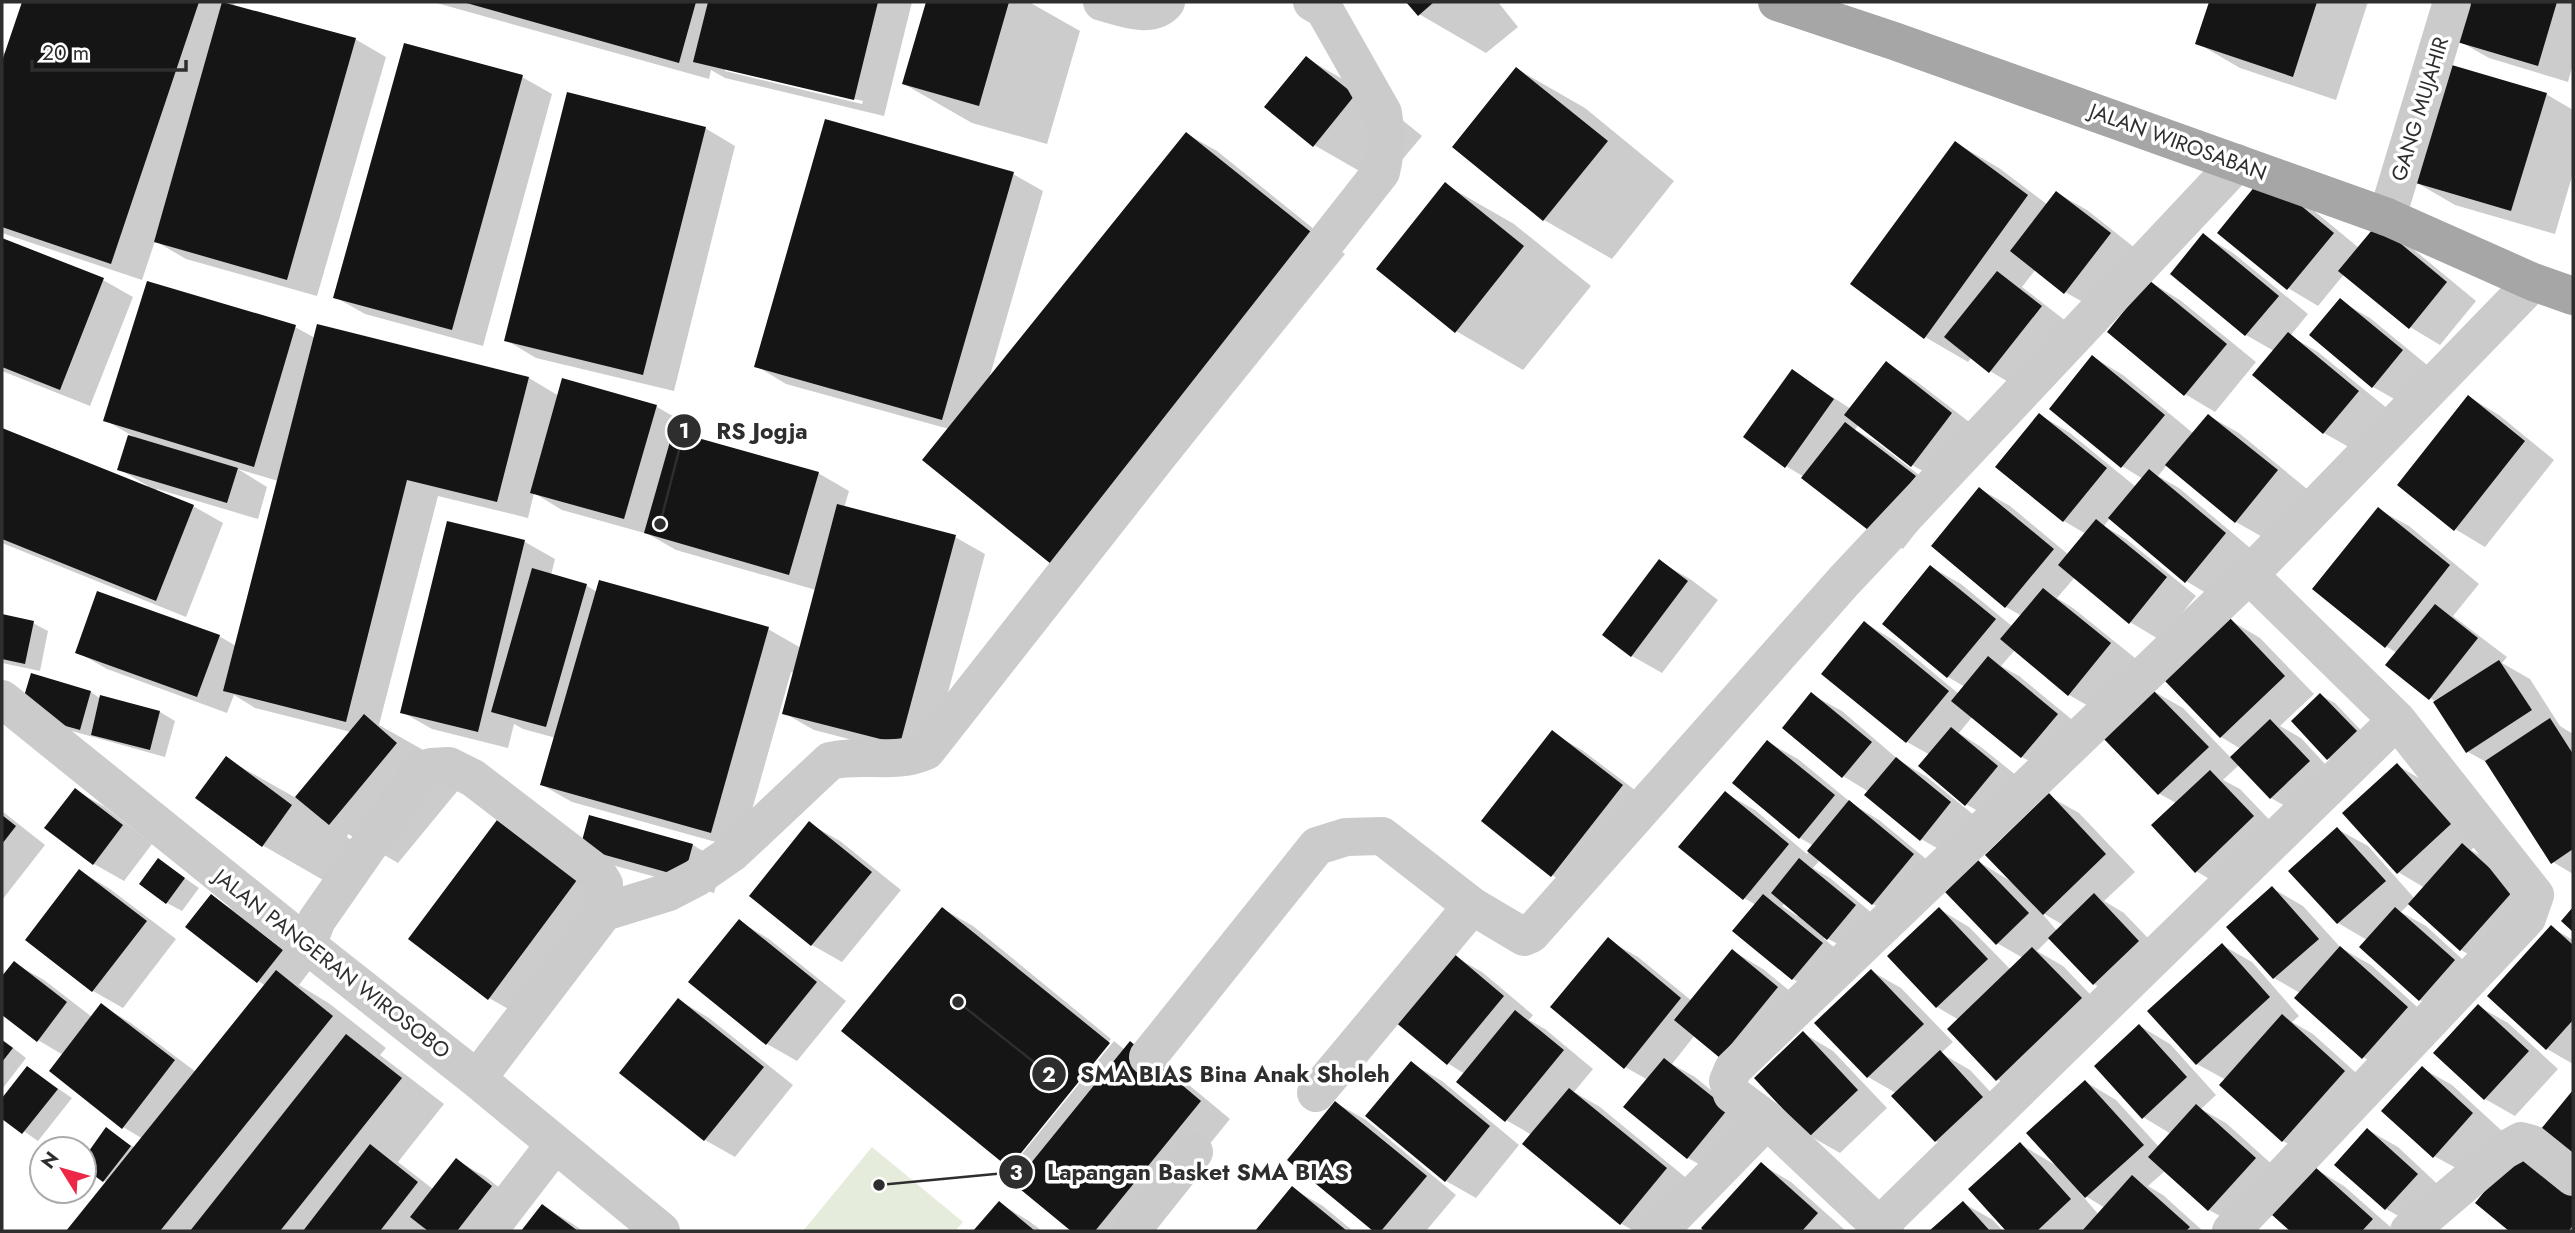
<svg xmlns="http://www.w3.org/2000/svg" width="2575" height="1233" viewBox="0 0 2575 1233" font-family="Jost,sans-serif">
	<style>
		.green { fill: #e6ecdb }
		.shadow { fill: #0003; fill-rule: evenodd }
		.building { fill: #151515 }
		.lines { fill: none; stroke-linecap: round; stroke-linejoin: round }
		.minor { stroke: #cbcbcb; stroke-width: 38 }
		.major { stroke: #a6a6a6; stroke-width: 38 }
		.labels { text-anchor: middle; stroke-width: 7; stroke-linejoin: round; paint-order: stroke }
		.street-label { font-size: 21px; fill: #2e2e2e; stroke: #fff }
		.leader { fill: none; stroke: #2e2e2e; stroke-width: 2.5 }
		.callout-dot { fill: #2e2e2e; stroke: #fff; stroke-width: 2.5 }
		.mark-label { font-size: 21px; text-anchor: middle; font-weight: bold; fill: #fff }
		.callout-label { font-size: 23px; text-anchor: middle; font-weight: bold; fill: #2e2e2e; stroke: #fff; stroke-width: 7; stroke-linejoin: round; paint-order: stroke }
	</style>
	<rect width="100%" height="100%" fill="#fff"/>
	<path class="green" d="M872 1147 963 1222 955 1231H803Z"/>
	<path class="shadow" d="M24 2H235L234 5 355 39 386 57 317 296 186 259 155 241 142 280 2 233V51L6 54Z
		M433 2H912L884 116 725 78 711 70 709 79ZM725 68 863 101 862 104 725 71Z
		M927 2H1029L1080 31 1047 144 972 123 904 84Z
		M1408 2H1498L1518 27 1486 53 1419 14Z
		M2210 2H2368L2336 100 2240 68 2197 43Z
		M2470 2H2573V64L2568 82 2489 58 2459 41Z
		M1306 58 1374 97 1422 136 1382 184 1314 145 1267 107Z
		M1517 69 1585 108 1674 181 1612 259 1544 220 1454 147Z
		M522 77 552 94 483 346 365 314 335 297Z
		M2546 94 2573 110V173L2555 234 2455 205 2412 180Z
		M705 128 735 146 674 391 536 358 506 340Z
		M1187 134 1217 151 1345 254 1082 580 949 429 786 384 756 366 1013 174 1043 191 989 379Z
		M1956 143 1999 168 2048 205 2057 193 2087 210 2140 252 2095 309 2065 292 2036 269 2022 287 2071 325 2020 389 1990 371 1972 357 1968 362 1925 337Z
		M1446 185 1514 224 1591 286 1523 370 1456 331Z
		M2295 195 2359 248 2407 244 2476 301 2440 345 2410 327 2345 273 2318 306 2288 288Z
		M2203 235 2233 253 2308 314 2290 336 2318 352 2388 409 2354 450 2324 433 2274 351 2246 335 2172 274Z
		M2 240 103 280 133 297 90 406 2 371Z
		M2150 282 2180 300 2256 362 2215 412 2185 394 2109 332Z
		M148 283 295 327 315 338 318 326 529 378 559 396 564 380 657 407 687 424 683 435 818 473 849 491 844 508 955 537 985 554 930 760 814 730 784 713 794 673 791 672 741 849 572 802 542 785 556 738 523 729 514 724 508 748 432 729 402 712 449 523 525 542 555 559 551 575 587 586 597 592 768 629 801 648 816 590 676 550 648 534 562 510 534 493 528 518 438 496 379 725 432 755 464 783 398 863 348 834 347 837 359 845 330 884 262 845 227 759 296 798 351 732 255 708 234 695 227 713 107 669 77 652 219 636 236 646 278 481 238 469 267 487 258 519 157 489 156 491 193 506 223 523 186 617 2 543V430L147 488 148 486 119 469 136 438 105 420Z
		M2340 301 2370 318 2432 369 2403 404 2373 387Z
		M2093 357 2123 375 2194 434 2209 416 2239 433 2307 489 2266 539 2236 522 2167 465 2158 476 2179 488 2255 552 2216 599 2186 581 2110 518 2104 526 2126 539 2196 596 2160 640 2130 622 2075 577 2057 598 2073 608 2140 662 2099 712 2069 695 2015 650 2001 666 2019 676 2087 732 2052 774 2022 757 1973 716 1959 733 1981 747 2027 784 1996 822 1966 804 1930 755 1907 742 1824 674 1865 623 1895 641 1959 694 1965 687 1948 677 1884 623 1931 567 1961 584 2013 627 2022 616 2006 607 1933 546 1980 489 2010 506 2069 555 2086 534 2064 521 2040 415 2070 433 2136 487 2143 479 2122 466Z
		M1886 363 1916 381 1981 431 1942 482 1912 465 1859 424 1855 430 1875 441 1945 495 1903 549 1873 532 1804 477 1786 466 1792 371 1851 409Z
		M2469 397 2499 415 2554 460 2485 547 2455 529Z
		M2378 509 2409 526 2479 584 2453 616 2507 657 2502 663 2530 679 2560 726 2573 734V874L2553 862 2488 763 2468 752 2435 701 2430 698 2397 653 2386 646Z
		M1660 562 1690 579 1718 600 1662 673 1632 656 1604 635Z
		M2 616 33 623 48 631 40 671 2 663Z
		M2230 620 2260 638 2314 694 2280 726 2301 738 2339 779 2301 815 2271 798 2240 764 2223 780 2240 789 2283 834 2226 889 2196 871 2176 803 2160 794 2105 737 2153 691 2183 708 2231 758 2241 749 2221 737Z
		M91 692 101 699 160 712 175 721 165 757 36 721Z
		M1811 694 1842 711 1900 761 1927 777 1980 820 1951 856 1921 839 1869 792 1843 776Z
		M2320 695 2335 703 2371 741 2343 767 2328 758Z
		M1552 733 1582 750 1652 803 1582 893 1552 875Z
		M1768 742 1798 759 1854 805 1879 820 1943 873 1903 921 1873 904 1820 860 1813 868 1830 878 1885 924 1859 956 1825 937 1824 939 1852 962 1823 996 1793 979 1756 905 1744 898 1725 793 1755 810 1807 854 1814 846 1800 838 1734 783ZM1785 903 1799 914 1797 916 1782 906Z
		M2397 765 2427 783 2480 842 2471 850 2493 863 2543 908 2491 967 2461 950 2410 903 2401 912 2426 926 2484 979 2450 1017 2420 1000 2367 940 2338 923 2291 871 2337 829 2368 846 2415 899 2425 888 2398 872Z
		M75 790 105 807 152 844 124 881 94 864Z
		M2049 796 2079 813 2135 872 2104 901 2124 913 2168 959 2124 1001 2094 984 2050 938 2037 951 2063 966 2111 1016 2027 1097 1997 1079 1959 1020 1937 1007 1939 909 1969 927 2011 970 2023 958 1997 943 1979 862 2012 882ZM2041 912 2063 925 2057 931Z
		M2 811 45 845 2 900Z
		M590 817 693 845 723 863 714 893 612 865 582 848Z
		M497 822 619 906 533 1023 489 998 411 939Z
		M810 824 840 841 901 890 842 962 812 945 751 896Z
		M159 860 199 888 182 911 167 903Z
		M80 871 110 889 176 939 123 1008 93 991 27 940Z
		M2272 888 2303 906 2341 948 2371 965 2437 1025 2393 1075 2363 1057 2300 993 2274 978 2229 927Z
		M211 897 241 914 312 968 299 985 330 1004 386 1048 380 1055 444 1104 398 1162 433 1189 456 1160 486 1177 521 1205 500 1231H431L426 1227 423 1231H68L107 1183 84 1166V1161L107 1130 135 1148 143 1139 123 1127 51 1071 63 1055 38 1040 2 1013V979L14 963 44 980 92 1017 101 1005 131 1023 196 1072 266 986 258 981Z
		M943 909 973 926 1111 1039 1009 1165H1013L1114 1041 1125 1050 1130 1044 1160 1061 1230 1119 1139 1231H1074L1016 1184 1024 1174 1010 1166 843 1031Z
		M739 921 769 939 846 1001 797 1061 767 1044 691 982Z
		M2551 927 2573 940V1064L2547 1049 2489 996Z
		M1608 940 1638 957 1692 1001 1733 951 1763 969 1807 1005 1751 1074 1695 1035 1672 1064 1695 1077 1757 1128 1718 1175 1688 1158 1648 1080 1625 1067Z
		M2222 945 2252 962 2299 1016 2292 1022 2313 1034 2374 1089 2313 1158 2283 1141 2226 1080 2197 1064Z
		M1452 955 1482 972 1533 1015 1529 1020 1545 1029 1593 1069 1574 1092 1600 1107 1696 1186 1658 1231H1634L1620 1223 1532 1135 1506 1120 1465 1074 1449 1064 1397 1021Z
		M1871 971 1901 988 1953 1042 1941 1053 1970 1070 2012 1115 1966 1158 1936 1141 1894 1096 1896 1093 1868 1077 1816 1023Z
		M679 1000 709 1018 793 1085 735 1157 705 1140Z
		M2478 1006 2508 1023 2558 1069 2515 1116 2485 1099Z
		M2140 1026 2170 1044 2216 1095 2201 1109 2226 1123 2285 1176 2240 1227 2209 1210 2166 1170 2148 1186 2163 1195 2203 1231H2008L1971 1189 2020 1144 2057 1166 2086 1082 2116 1100 2159 1147 2171 1134 2143 1117ZM2079 1192 2105 1208 2099 1215Z
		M1803 1033 1833 1051 1887 1108 1840 1153 1810 1136Z
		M2 1039 26 1058 3 1088 2 1087Z
		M1411 1063 1442 1081 1519 1145 1476 1198 1446 1181Z
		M28 1068 72 1098 38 1141 2 1116V1101Z
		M2422 1068 2452 1085 2502 1131 2465 1173 2434 1156Z
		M1336 1103 1366 1120 1456 1195 1426 1231H1376L1289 1160Z
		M2368 1130 2398 1147 2447 1193 2416 1226 2386 1209 2337 1165Z
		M1761 1164 1791 1182 1846 1231H1706L1703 1228Z
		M2314 1168 2344 1186 2395 1231H2293L2273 1213Z
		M2573 1180V1231H2512L2477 1203Z
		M1293 1189 1323 1206 1353 1231H1258Z
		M999 1203 1029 1221 1042 1231H976Z
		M1963 1203 1993 1220 2003 1231H1931Z
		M543 1206 573 1224 583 1231H524Z"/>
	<path class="building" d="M22 2H199L111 264 2 227V61Z
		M222 2 356 38 287 280 154 242Z
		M463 2H696L679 63Z
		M708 2H878L854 100 693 62Z
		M926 2H1009L979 106 902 84Z
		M1406 2H1434L1418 16Z
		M2209 2H2317L2293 77 2195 44Z
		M2468 2H2557L2538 66 2457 42Z
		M404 43 523 75 452 330 333 298Z
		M1306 56 1355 95 1313 147 1264 107Z
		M2445 63 2547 93 2511 211 2409 181Z
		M1516 67 1608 141 1543 221 1452 147Z
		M567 92 706 127 643 375 504 341Z
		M825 119 1014 172 942 420 754 367Z
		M1186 132 1316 236 1051 564 922 460Z
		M1955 141 2028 195 1924 339 1850 284Z
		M2264 175 2334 233 2287 290 2217 233Z
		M1445 182 1524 246 1455 333 1376 269Z
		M2056 191 2111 233 2064 294 2010 251Z
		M2377 224 2447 282 2409 329 2338 271Z
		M2203 233 2279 296 2245 336 2170 274Z
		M2 238 104 278 60 390 2 367Z
		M1997 271 2042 306 1989 373 1944 337Z
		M2149 280 2227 344 2184 396 2107 332Z
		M147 281 296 325 254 467 103 421Z
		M2340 298 2403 350 2372 388 2309 335Z
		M317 324 529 377 497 502 407 480 346 722 223 691Z
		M2288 332 2359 391 2323 434 2252 375Z
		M2092 355 2165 415 2121 468 2049 409Z
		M1886 361 1952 413 1911 467 1844 415Z
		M1792 369 1834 399 1785 468 1743 437Z
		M562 378 657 405 624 519 530 493Z
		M2468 395 2525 441 2454 531 2397 485Z
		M2039 413 2107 468 2063 522 1995 467Z
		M2208 414 2278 470 2235 523 2165 465Z
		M1845 422 1916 476 1872 533 1801 478Z
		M2 428 194 505 156 601 2 539Z
		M673 431 819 472 789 575 644 533Z
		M128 435 238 468 227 503 117 470Z
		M2149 469 2226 533 2185 583 2108 518Z
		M1979 487 2054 549 2005 608 1931 546Z
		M837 504 956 535 900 744 782 714Z
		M2378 507 2450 565 2385 648 2312 589Z
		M2096 519 2167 577 2129 624 2058 565Z
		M447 521 525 540 478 732 400 713Z
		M1659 559 1688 581 1631 657 1602 635Z
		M1930 565 1996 619 1947 678 1882 624Z
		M532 568 587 584 546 727 491 712Z
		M599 580 769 627 711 833 540 785Z
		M2043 588 2111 643 2068 696 2000 639Z
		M97 591 220 635 197 697 75 653Z
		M2435 604 2478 638 2429 700 2385 665Z
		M2 614 34 621 25 664 2 659Z
		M2230 618 2285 676 2220 738 2165 681Z
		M1864 621 1949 691 1906 743 1821 674Z
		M1988 656 2058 714 2021 758 1951 701Z
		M2499 660 2532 710 2466 753 2433 702Z
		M31 673 91 691 80 730 19 713Z
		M2152 689 2209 747 2158 795 2102 737Z
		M1811 692 1872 742 1842 778 1782 728Z
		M2320 693 2357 731 2327 760 2291 721Z
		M100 695 160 711 150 750 91 735Z
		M364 714 397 743 329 825 295 797Z
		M2550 718 2573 754V849L2551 864 2485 761Z
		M2270 719 2310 761 2270 799 2230 757Z
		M1951 727 1998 766 1965 806 1918 766Z
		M1552 730 1623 785 1551 877 1481 821Z
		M1767 740 1835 795 1799 839 1732 783Z
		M226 756 292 805 262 847 195 798Z
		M1896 757 1951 802 1920 841 1864 795Z
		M2397 763 2451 824 2397 874 2342 813Z
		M2210 770 2254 816 2195 873 2151 825Z
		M75 788 123 825 93 865 44 828Z
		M1725 791 1789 844 1743 900 1678 847Z
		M2049 793 2106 854 2043 915 1985 855Z
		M1849 800 1914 854 1872 905 1807 851Z
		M2 815 16 826 2 844Z
		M589 815 693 844 684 877 580 848Z
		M497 820 577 880 488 1000 408 939Z
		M809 821 872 872 811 946 749 896Z
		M2337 827 2386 881 2337 924 2288 871Z
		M2462 843 2514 890 2460 951 2408 904Z
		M158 858 185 878 166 904 139 884Z
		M1799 858 1856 905 1827 940 1771 893Z
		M1978 860 2029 913 1996 945 1945 892Z
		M79 869 147 921 92 992 25 940Z
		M2272 886 2319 939 2273 979 2226 927Z
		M2094 893 2139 941 2093 985 2048 938Z
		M211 894 283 950 257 983 185 927Z
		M1763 894 1823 943 1792 980 1732 931Z
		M942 907 1110 1043 1009 1168 841 1031Z
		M1939 907 1988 959 1936 1008 1887 956Z
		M2395 907 2455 960 2419 1001 2359 947Z
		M2573 907V932L2561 921Z
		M739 919 817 982 766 1045 688 982Z
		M2551 925 2573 945V1020L2546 1050 2487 996Z
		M1608 937 1681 998 1624 1069 1550 1007Z
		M2222 943 2270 997 2196 1065 2147 1011Z
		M2340 946 2408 1007 2362 1059 2294 998Z
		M2032 947 2082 998 1996 1081 1947 1029Z
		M1732 949 1778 987 1720 1058 1674 1020Z
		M1452 952 1504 996 1447 1065 1394 1021Z
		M14 961 67 1002 37 1042 2 1015V976Z
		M1871 969 1924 1024 1867 1078 1814 1023Z
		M276 970 333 1016 160 1231H66Z
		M678 998 764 1067 704 1141 619 1073Z
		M101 1003 175 1060 122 1129 49 1071Z
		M2478 1004 2529 1051 2484 1100 2433 1053Z
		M1515 1010 1564 1050 1505 1122 1456 1082Z
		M2282 1014 2345 1071 2282 1142 2219 1085Z
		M2139 1024 2187 1077 2142 1119 2094 1066Z
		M1803 1031 1858 1090 1809 1137 1754 1078Z
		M346 1034 402 1078 280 1231H190Z
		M2 1040 13 1048 2 1062Z
		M1130 1041 1201 1101 1095 1231H1071L1014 1184Z
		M1940 1050 1983 1097 1935 1142 1891 1096Z
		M1664 1058 1728 1109 1687 1159 1623 1107Z
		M1411 1061 1490 1126 1445 1182 1365 1116Z
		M27 1066 58 1089 22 1134 2 1119V1098Z
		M2422 1066 2473 1113 2433 1158 2381 1111Z
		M2085 1080 2144 1145 2085 1198 2026 1133Z
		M1569 1088 1667 1168 1620 1225 1522 1144Z
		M2573 1090V1155L2541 1129Z
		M1335 1101 1427 1176 1381 1231H1373L1287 1160Z
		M2196 1104 2256 1158 2208 1211 2148 1157Z
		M106 1127 131 1146 103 1182 84 1168V1158Z
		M2367 1128 2418 1174 2385 1210 2334 1165Z
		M2020 1142 2071 1199 2037 1231H2006L1968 1189Z
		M370 1144 418 1182 380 1231H303Z
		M2523 1144 2573 1184V1225L2569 1231H2509L2475 1203Z
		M456 1158 492 1186 457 1231H428L410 1217Z
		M1761 1162 1818 1213 1802 1231H1704L1701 1228Z
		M2314 1166 2373 1219 2362 1231H2290L2271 1214Z
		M2132 1175 2190 1227 2186 1231H2082Z
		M1292 1186 1347 1231H1255Z
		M999 1201 1035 1231H973Z
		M1963 1201 1990 1231H1929Z
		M542 1204 578 1231H521Z"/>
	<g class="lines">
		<path class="minor" d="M1102 2C1121 7 1151 20 1166 2
			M2387 217 2452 2
			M2 699 307 945 477 1079 661 1231
			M604 912 669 892 696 878 732 853 830 761C862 753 895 765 926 751L1381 172C1386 151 1387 134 1383 113L1324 9 1312 2
			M307 945 317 920 421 771 431 767 449 766 473 778 597 873 604 884V912L477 1079
			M1148 1057 1317 846 1346 837 1382 836 1472 906 1524 937 1531 934 1844 581 2237 163
			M1316 1093 1472 906
			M1880 1225 2397 720
			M488 1231 555 1144
			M1131 1231 1194 1152
			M1659 1231 1767 1120
			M1885 1231 1767 1120 1732 1094 1728 1081 1733 1069 2249 575 2533 282
			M2231 1231 2527 918 2535 895 2397 720 2249 575
			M2409 1231 2503 1151 2521 1141 2532 1144 2573 1177"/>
		<path class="major" d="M1777 2 1894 41 2387 217 2533 282 2573 296"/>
	</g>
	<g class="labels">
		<g class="street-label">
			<text transform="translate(2420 109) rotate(-73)" y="7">GANG MUJAHIR</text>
			<text transform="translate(2178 142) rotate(20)" y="7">JALAN WIROSABAN</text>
			<text transform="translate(332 964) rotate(38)" y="7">JALAN PANGERAN WIROSOBO</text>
		</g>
	</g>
	<path class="leader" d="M660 524L684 431M958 1002L1049 1074M879 1185L1016 1172"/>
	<g class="callout-dot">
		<circle cx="660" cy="524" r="7"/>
		<circle cx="958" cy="1002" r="7"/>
		<circle cx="879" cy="1185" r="7"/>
		<circle cx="684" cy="431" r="18"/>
		<circle cx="1049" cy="1074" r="18"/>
		<circle cx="1016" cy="1172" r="18"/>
	</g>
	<g class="mark-label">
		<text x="684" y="438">1</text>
		<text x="1049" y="1082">2</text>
		<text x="1016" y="1180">3</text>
	</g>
	<g class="callout-label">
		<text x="762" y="439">RS Jogja</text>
		<text x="1235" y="1082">SMA BIAS Bina Anak Sholeh</text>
		<text x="1198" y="1180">Lapangan Basket SMA BIAS</text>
	</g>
	<rect width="2575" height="1233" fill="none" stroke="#2e2e2e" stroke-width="7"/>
	<g transform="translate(63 1170) rotate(307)"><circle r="33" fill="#ffffff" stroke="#ababab" stroke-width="2"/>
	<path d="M0-5L12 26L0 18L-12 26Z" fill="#ee2746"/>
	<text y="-10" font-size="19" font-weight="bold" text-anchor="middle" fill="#2e2e2e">N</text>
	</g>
	<path d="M32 60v10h154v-10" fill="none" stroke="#2e2e2e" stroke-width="3.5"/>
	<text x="42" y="60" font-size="21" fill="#2e2e2e" stroke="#ffffff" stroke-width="5" paint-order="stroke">20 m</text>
</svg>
